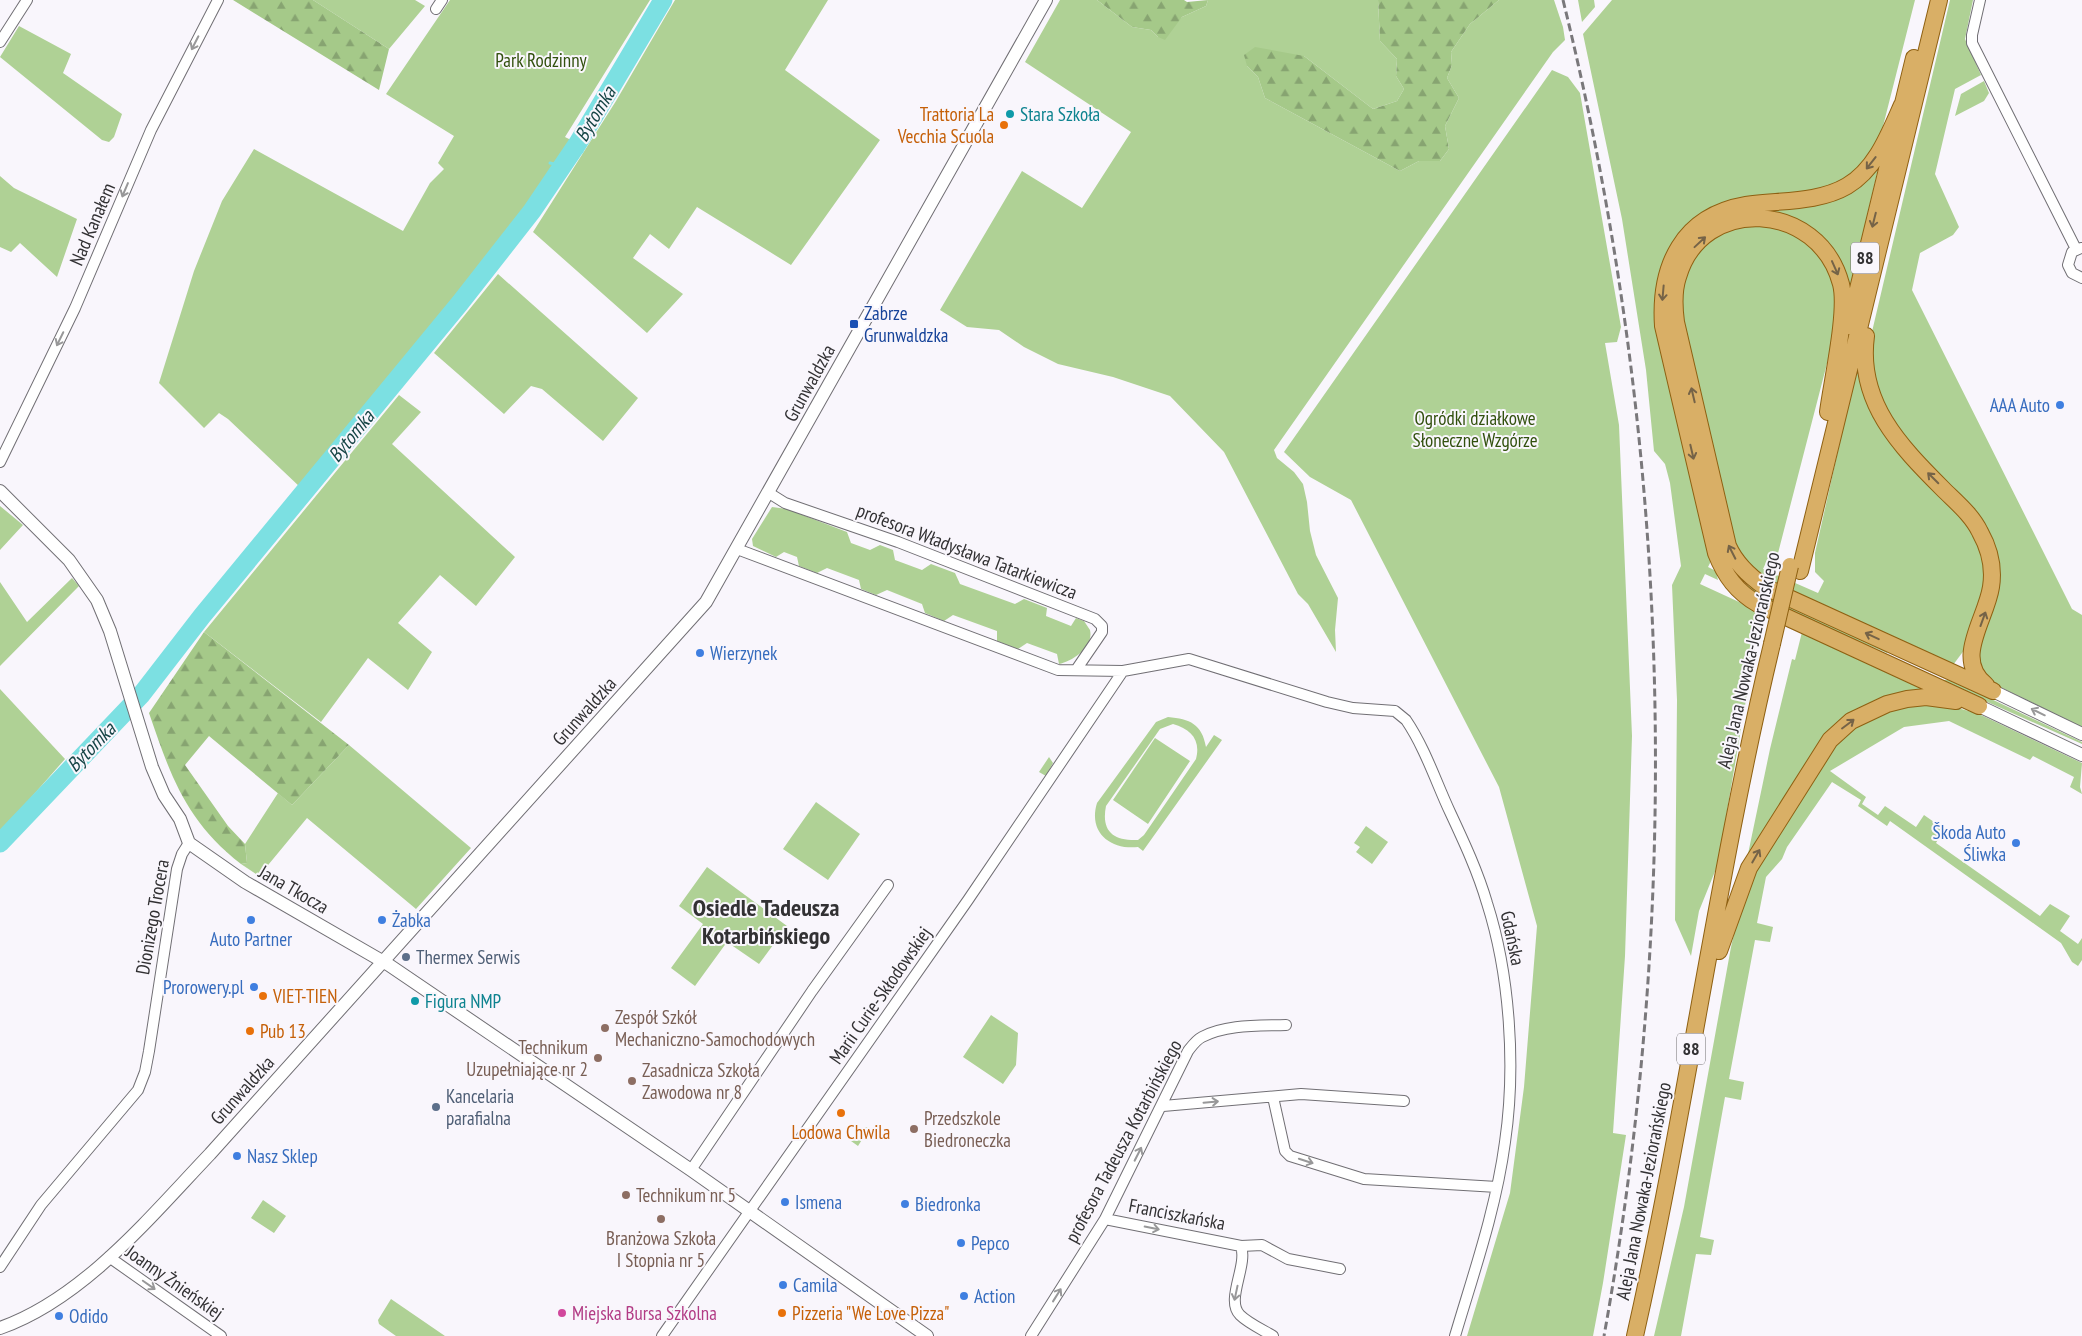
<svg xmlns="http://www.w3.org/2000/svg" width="2082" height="1336" viewBox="0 0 2082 1336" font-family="'PT Sans Narrow',sans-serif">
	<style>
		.green { fill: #afd195; fill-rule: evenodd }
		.forest { fill: url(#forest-firs) }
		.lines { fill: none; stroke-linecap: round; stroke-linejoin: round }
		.stream { stroke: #7ce0e2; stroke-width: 3 }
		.river { stroke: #7ce0e2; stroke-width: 19 }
		.minor-casing { stroke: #716f74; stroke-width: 12 }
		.tertiary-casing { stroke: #716f74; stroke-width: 14 }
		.primary-casing { stroke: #8e6012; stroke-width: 18 }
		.minor { stroke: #fff; stroke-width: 10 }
		.tertiary { stroke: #fff; stroke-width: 12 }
		.primary { stroke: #d9af66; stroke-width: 16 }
		.rail { stroke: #7a787b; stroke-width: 3; stroke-dasharray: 8 4; stroke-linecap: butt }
		.primary-bridge-casing { stroke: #8e6012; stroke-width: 18; stroke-linecap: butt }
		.primary-bridge { stroke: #d9af66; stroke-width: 16 }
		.oneway { stroke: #989899 }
		.oneway2 { stroke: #756347 }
		.culture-dot { fill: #0f9aa8; stroke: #f9f6fc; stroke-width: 2 }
		.food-dot { fill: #e8710a; stroke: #f9f6fc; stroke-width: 2 }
		.transit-dot { fill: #1a4fb4; stroke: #f9f6fc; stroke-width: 2 }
		.shop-dot { fill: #3f7fe0; stroke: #f9f6fc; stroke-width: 2 }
		.service-dot { fill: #5c6f8a; stroke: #f9f6fc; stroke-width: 2 }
		.education-dot { fill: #8d6e63; stroke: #f9f6fc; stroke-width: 2 }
		.hotel-dot { fill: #d1479c; stroke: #f9f6fc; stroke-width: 2 }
		.labels { text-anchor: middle; stroke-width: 4; stroke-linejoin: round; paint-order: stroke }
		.shield { fill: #f9f6fc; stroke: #6e6c6f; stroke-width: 1 }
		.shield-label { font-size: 18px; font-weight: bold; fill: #323133 }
		.park-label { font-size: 19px; fill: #31500d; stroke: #f9f6fc }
		.food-label { font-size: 19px; fill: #c56008; stroke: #f9f6fc; text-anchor: start }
		.culture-label { font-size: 19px; fill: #0d838f; stroke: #f9f6fc; text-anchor: start }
		.street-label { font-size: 19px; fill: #323133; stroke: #f9f6fc }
		.transit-label { font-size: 19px; fill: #164399; stroke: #f9f6fc; text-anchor: start }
		.shop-label { font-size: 19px; fill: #366cbe; stroke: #f9f6fc; text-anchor: start }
		.service-label { font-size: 19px; fill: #4e5e75; stroke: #f9f6fc; text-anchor: start }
		.education-label { font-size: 19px; fill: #785e54; stroke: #f9f6fc; text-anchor: start }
		.hotel-label { font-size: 19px; fill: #b23c85; stroke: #f9f6fc; text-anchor: start }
		.water-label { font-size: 20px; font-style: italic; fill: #164546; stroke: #f9f6fc }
		.district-label { font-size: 24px; font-weight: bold; fill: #323133; stroke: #f9f6fc }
	</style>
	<defs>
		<pattern id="forest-firs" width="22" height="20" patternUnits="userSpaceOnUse" patternTransform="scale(1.25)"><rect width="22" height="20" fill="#a5c989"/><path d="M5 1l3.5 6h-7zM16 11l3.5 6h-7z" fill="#87a471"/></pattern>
	</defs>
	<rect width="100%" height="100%" fill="#f9f6fc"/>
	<path class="green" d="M313 0H415L425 6 389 49Z
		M450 0H650L565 137 571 140 535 198 301 488 228 419 219 413 204 428 159 383 194 271 222 201 254 149 403 231 430 183 444 169 438 163 454 136 386 94Z
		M675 0H828L785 70 880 140 791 265 697 207 669 249 650 234 633 258 683 294 647 333 533 232 616 101Z
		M1060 0H1097L1132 27 1151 30 1158 37 1182 17 1206 6 1208 0H1378L1380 41 1397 59 1396 76 1404 89 1397 101 1373 109 1304 56 1247 66 1258 77 1265 98 1400 171 1419 161H1440L1449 149 1445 126 1459 98 1447 78 1452 65 1451 52 1470 24 1499 0H1554L1563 27 1565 40 1553 52 1274 450 1277 458 1294 472 1303 484 1307 502 1310 531 1316 555 1338 598 1335 630 1336 652 1308 604 1298 594 1224 452 1170 396 1113 377 1058 364 1024 347 999 330 967 327 940 310 1022 171 1082 208 1131 132 1025 62Z
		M1578 0H1594L1595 7 1582 22Z
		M1612 0H1915L1880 138 1871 156 1840 184 1785 196 1661 270 1713 557 1708 567 1716 571 1718 580 1705 574 1700 584 1763 613 1756 641 1718 864 1699 911 1691 956 1675 920 1677 700 1672 585 1681 566 1670 483 1665 464 1654 451 1646 370 1622 219 1583 34Z
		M1950 0H1973L1965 39 1981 75 1955 89 1935 174 1959 227 1953 235 1920 253 1912 290 2072 609 2082 615V727L1998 686 1977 667 1996 556 1912 450 1876 390 1871 336Z
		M19 26 71 54 63 73 122 114 114 137 109 142 102 140 0 57Z
		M1552 70 1568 77 1580 93 1621 327 1617 342 1605 343 1619 425 1632 736 1625 956 1613 1133 1626 1135 1603 1283 1593 1336H1467L1510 1193 1524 1087 1537 926 1499 787 1351 500 1310 477 1284 452Z
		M1984 81 1989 93 1984 101 1955 116 1961 94Z
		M1880 161 1849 292C1847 287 1846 280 1844 274 1839 259 1829 244 1817 234 1771 197 1699 211 1676 267 1669 286 1669 304 1670 323L1725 561 1668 324C1665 299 1667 275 1680 254 1720 193 1782 217 1840 195 1857 188 1869 175 1880 161Z
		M0 176 14 188 77 219 57 277 20 243 11 252 0 247Z
		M1742 224 1793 230 1828 265 1837 301 1831 348 1777 557 1770 554 1763 569 1818 593 1824 581 1815 572V553L1858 362 1862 379 1962 513 1983 552 1987 586 1965 649 1953 665 1771 584 1737 554 1678 304 1690 261 1714 237Z
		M498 274 638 398 603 441 542 389 531 386 504 414 434 353Z
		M399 395 421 412 392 444 515 557 476 606 440 575 398 623 432 652 408 690 368 658 321 722 204 632Z
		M0 506 23 525 0 550Z
		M772 507 787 509 847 532 851 543 870 550 880 545 893 550 895 560 922 570 931 564 955 573 960 584 1015 604 1024 599 1047 608 1046 616 1071 626 1076 618 1084 621 1090 630C1094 647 1073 661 1059 664L1057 654 1027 643 1018 649 997 641V631L953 615 944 621 925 613 922 604 887 590 876 595 861 589 859 580 827 568 817 573 799 566 797 557 784 552 776 557 753 546 752 539Z
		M72 578 79 586 0 666V582L27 622Z
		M1736 580 1888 650 1887 653 1763 601Z
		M1802 632 1935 692 1861 710 1748 854 1770 749 1792 659 1795 660Z
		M1938 680H1951L2082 742V744Z
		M0 689 65 759 0 833Z
		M1912 703 1951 706 1979 714 2082 763 2080 787 2082 794 2070 787 2074 777 2033 756 2030 760 1949 721 1904 727 1830 771 1866 797 1862 804 1878 815 1885 806 1916 827 1924 815 1944 829 1936 843 2040 916 2050 904 2070 916 2060 931 2078 944 2082 938V960L2078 966 2072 962 2061 943 1890 821 1887 826 1858 806 1861 800 1832 782 1787 847 1782 859 1766 877 1757 923 1773 927 1770 942 1755 940 1729 1079 1744 1082 1741 1100 1725 1097 1700 1237 1714 1240 1711 1255 1696 1254 1681 1336H1654L1684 1207 1731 947 1744 892 1817 766 1855 725Z
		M1168 717C1190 719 1202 724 1206 747L1214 735 1222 740 1143 851 1138 847C1110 850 1088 832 1097 803L1156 722ZM1173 724C1191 729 1201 740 1196 759L1144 835 1138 840C1113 841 1101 831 1106 806L1160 729Z
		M1155 738 1190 761 1148 824 1113 800Z
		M349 745 471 848 416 909 307 818 259 876 241 864 247 863 245 844 278 793 292 805Z
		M1049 757 1053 763 1046 776 1039 772Z
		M816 802 860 834 828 880 783 849Z
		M1366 826 1388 842 1372 864 1356 852 1360 847 1354 843Z
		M707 867 787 926 759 964 727 942 695 986 671 968 703 924 679 906Z
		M991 1015 1018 1033 1016 1065 1003 1084 963 1057Z
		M870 1127 858 1146 851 1141 861 1128Z
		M263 1200 286 1216 274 1233 251 1218Z
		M391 1299 445 1336H396L379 1324 378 1320Z"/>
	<path class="forest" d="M233 0H313L389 49 379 90Z
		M1097 0H1184L1187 2 1208 0 1206 6 1182 17 1165 40 1158 37 1151 30 1132 27Z
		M1378 0H1499L1470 24 1451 52 1452 65 1447 78 1459 98 1445 126 1449 149 1440 161H1419L1400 171 1265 98 1258 77 1247 66 1244 55 1255 47 1304 56 1373 109 1397 101 1404 89 1396 76 1397 59 1380 41Z
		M204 632 349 745 292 805 209 736 185 765 228 826 245 844 247 863 241 864C186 821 171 777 149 713Z"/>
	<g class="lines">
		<path class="stream" d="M578 143 582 152
			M550 163 562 166"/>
		<path class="river" d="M0 843 141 695 202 616 460 303 532 211 578 143 663 0"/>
		<defs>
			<path id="minor" d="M1980 0 1972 35V43L2076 249
				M436 9 442 0
				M0 42 27 0
				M2081 248 2072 252 2068 265 2072 273 2082 278
				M0 462 75 308 151 130 218 0
				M769 493 785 503 898 542 1095 619 1102 626V632L1076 670
				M737 549 1058 670 1123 671 1189 659 1327 702 1353 708 1395 711 1406 720C1425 748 1436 782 1450 812 1464 842 1478 872 1487 903 1510 975 1516 1067 1505 1142 1496 1209 1474 1272 1455 1336
				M1273 1097 1285 1151 1290 1156 1364 1179 1497 1187
				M1163 1106 1301 1094 1404 1101
				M691 1170 812 991 888 885
				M1105 1219 1241 1246 1262 1245 1288 1259 1340 1269
				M1241 1246C1248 1266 1225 1300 1240 1315 1248 1323 1263 1330 1273 1336
				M109 1257 221 1336
				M0 1267 41 1205 138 1090 145 1072 149 1051 177 869 182 854 189 843
				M662 1336 968 900 1123 671
				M1031 1336 1105 1219 1188 1051C1192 1046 1196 1040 1202 1037 1227 1024 1259 1026 1286 1025"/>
			<path id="tertiary" d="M0 491 69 560 97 600 110 631 152 767 164 795 180 819 189 843 245 882 389 965 691 1170 927 1336
				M1993 691 2082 734
				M1979 706 2082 755
				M0 1328C83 1299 150 1217 210 1154L706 602 1046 0"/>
			<path id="primary" d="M1902 105C1889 134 1876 169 1847 186 1818 203 1779 200 1746 205 1682 216 1659 266 1663 326L1716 553C1725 576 1737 592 1758 604L1979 706
				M1849 326 1914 58
				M1866 336C1857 402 1900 446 1943 489 1956 502 1972 515 1980 532 1989 548 1994 568 1991 587 1986 620 1953 659 1986 685
				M1828 412C1832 381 1848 311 1841 284 1819 201 1702 194 1678 277 1673 292 1674 307 1676 322L1728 546C1736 564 1749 576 1765 587L1993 691
				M1800 571 1939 0
				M1719 951 1749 868 1830 740 1851 721 1887 704 1907 699 1926 697 1956 701
				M1635 1336C1687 1106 1717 873 1772 644"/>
		</defs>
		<use href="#minor" class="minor-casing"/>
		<use href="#tertiary" class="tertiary-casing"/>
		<use href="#primary" class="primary-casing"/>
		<use href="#minor" class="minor"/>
		<use href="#tertiary" class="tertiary"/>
		<use href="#primary" class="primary"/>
		<path class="rail" d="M1563 0C1671 438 1684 892 1604 1336"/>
		<defs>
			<path id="primary-bridge" d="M1772 644 1790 566"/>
		</defs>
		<use href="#primary-bridge" class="primary-bridge-casing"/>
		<use href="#primary-bridge" class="primary-bridge"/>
	</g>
	<defs><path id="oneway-shaft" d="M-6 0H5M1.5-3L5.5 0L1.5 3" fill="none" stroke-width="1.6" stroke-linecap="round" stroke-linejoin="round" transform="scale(1.25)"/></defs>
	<g class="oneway">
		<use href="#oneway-shaft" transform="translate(195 43) rotate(117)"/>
		<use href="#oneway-shaft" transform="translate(125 190) rotate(113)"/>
		<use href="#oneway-shaft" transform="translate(60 339) rotate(116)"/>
		<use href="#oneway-shaft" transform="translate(2038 712) rotate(-154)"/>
		<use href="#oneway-shaft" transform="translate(1211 1102) rotate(-5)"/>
		<use href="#oneway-shaft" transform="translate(1138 1154) rotate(-63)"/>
		<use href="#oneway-shaft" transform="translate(1306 1161) rotate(18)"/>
		<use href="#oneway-shaft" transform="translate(1152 1228) rotate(11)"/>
		<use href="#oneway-shaft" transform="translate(149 1285) rotate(35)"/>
		<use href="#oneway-shaft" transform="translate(1236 1293) rotate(102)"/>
		<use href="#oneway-shaft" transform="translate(1057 1295) rotate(-58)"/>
	</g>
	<g class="oneway2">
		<use href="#oneway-shaft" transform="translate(1871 163) rotate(128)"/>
		<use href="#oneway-shaft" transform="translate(1874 220) rotate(104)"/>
		<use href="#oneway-shaft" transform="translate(1700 242) rotate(-43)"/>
		<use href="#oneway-shaft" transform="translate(1835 268) rotate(66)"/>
		<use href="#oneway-shaft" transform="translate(1663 293) rotate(95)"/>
		<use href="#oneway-shaft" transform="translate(1693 395) rotate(-103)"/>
		<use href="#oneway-shaft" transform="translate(1692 452) rotate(77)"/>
		<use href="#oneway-shaft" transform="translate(1933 478) rotate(-135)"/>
		<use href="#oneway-shaft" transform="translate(1732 552) rotate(-117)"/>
		<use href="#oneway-shaft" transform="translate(1983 619) rotate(-70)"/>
		<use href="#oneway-shaft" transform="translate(1872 636) rotate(-155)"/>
		<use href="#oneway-shaft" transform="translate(1848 724) rotate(-37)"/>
		<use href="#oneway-shaft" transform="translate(1756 856) rotate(-60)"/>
	</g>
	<g class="culture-dot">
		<circle cx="1010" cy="114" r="5"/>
		<circle cx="415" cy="1001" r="5"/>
	</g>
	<g class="food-dot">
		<circle cx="1004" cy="125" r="5"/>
		<circle cx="263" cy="996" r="5"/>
		<circle cx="250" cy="1031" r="5"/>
		<circle cx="841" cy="1113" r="5"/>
		<circle cx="782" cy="1313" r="5"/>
	</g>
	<rect class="transit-dot" x="849" y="319" width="10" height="10" rx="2.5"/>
	<g class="shop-dot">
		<circle cx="2060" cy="405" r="5"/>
		<circle cx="700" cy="653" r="5"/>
		<circle cx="2016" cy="843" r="5"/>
		<circle cx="251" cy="920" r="5"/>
		<circle cx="382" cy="920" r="5"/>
		<circle cx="254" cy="987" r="5"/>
		<circle cx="237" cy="1156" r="5"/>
		<circle cx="785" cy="1202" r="5"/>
		<circle cx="905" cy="1204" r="5"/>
		<circle cx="961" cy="1243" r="5"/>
		<circle cx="783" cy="1285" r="5"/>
		<circle cx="964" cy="1296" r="5"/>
		<circle cx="59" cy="1316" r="5"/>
	</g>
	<g class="service-dot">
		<circle cx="406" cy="957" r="5"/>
		<circle cx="436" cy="1107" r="5"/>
	</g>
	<g class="education-dot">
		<circle cx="605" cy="1028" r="5"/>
		<circle cx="598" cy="1058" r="5"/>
		<circle cx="632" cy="1081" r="5"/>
		<circle cx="914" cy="1129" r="5"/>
		<circle cx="626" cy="1195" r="5"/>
		<circle cx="661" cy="1219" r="5"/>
	</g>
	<circle class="hotel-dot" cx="562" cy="1313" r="5"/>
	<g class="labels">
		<g class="shield">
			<rect x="1851" y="242.5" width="28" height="31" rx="4"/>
			<rect x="1677" y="1033.5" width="28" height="31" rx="4"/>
		</g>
		<g class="shield-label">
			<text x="1865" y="264">88</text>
			<text x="1691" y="1055">88</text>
		</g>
		<g class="park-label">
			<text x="541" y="67">Park Rodzinny</text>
			<text x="1475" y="425">Ogródki działkowe<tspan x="1475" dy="22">Słoneczne Wzgórze</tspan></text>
		</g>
		<g class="food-label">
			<text x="994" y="121" text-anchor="end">Trattoria La<tspan x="994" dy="22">Vecchia Scuola</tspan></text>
			<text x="273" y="1003">VIET-TIEN</text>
			<text x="260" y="1038">Pub 13</text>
			<text x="841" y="1139" text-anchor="middle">Lodowa Chwila</text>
			<text x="792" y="1320">Pizzeria "We Love Pizza"</text>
		</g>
		<g class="culture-label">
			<text x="1020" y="121">Stara Szkoła</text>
			<text x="425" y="1008">Figura NMP</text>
		</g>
		<g class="street-label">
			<text transform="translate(92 224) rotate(-67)" y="7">Nad Kanałem</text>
			<text transform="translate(809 383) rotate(-61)" y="7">Grunwaldzka</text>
			<text transform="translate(967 551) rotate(21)" y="7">profesora Władysława Tatarkiewicza</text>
			<text transform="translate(1748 660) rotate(-77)" y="7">Aleja Jana Nowaka-Jeziorańskiego</text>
			<text transform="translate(584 711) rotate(-48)" y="7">Grunwaldzka</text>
			<text transform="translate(294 889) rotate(30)" y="7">Jana Tkocza</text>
			<text transform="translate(152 917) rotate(-80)" y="7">Dionizego Trocera</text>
			<text transform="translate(1513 938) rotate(78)" y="7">Gdańska</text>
			<text transform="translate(880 995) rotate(-55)" y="7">Marii Curie-Skłodowskiej</text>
			<text transform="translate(242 1090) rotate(-48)" y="7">Grunwaldzka</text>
			<text transform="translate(1123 1141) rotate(-62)" y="7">profesora Tadeusza Kotarbińskiego</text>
			<text transform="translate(1643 1191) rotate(-79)" y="7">Aleja Jana Nowaka-Jeziorańskiego</text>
			<text transform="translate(1177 1214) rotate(11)" y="7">Franciszkańska</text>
			<text transform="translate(175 1282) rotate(35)" y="7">Joanny Żnieńskiej</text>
		</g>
		<g class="transit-label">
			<text x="864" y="320">Zabrze<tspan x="864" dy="22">Grunwaldzka</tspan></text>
		</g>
		<g class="shop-label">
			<text x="2050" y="412" text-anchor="end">AAA Auto</text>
			<text x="710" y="660">Wierzynek</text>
			<text x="2006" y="839" text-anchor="end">Škoda Auto<tspan x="2006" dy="22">Śliwka</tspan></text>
			<text x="392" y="927">Żabka</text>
			<text x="251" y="946" text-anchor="middle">Auto Partner</text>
			<text x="244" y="994" text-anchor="end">Prorowery.pl</text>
			<text x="247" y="1163">Nasz Sklep</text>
			<text x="795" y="1209">Ismena</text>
			<text x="915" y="1211">Biedronka</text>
			<text x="971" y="1250">Pepco</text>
			<text x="793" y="1292">Camila</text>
			<text x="974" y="1303">Action</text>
			<text x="69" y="1323">Odido</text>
		</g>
		<g class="service-label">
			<text x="416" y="964">Thermex Serwis</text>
			<text x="446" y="1103">Kancelaria<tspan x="446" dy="22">parafialna</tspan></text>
		</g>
		<g class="education-label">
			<text x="615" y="1024">Zespół Szkół<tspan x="615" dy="22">Mechaniczno-Samochodowych</tspan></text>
			<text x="588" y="1054" text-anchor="end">Technikum<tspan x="588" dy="22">Uzupełniające nr 2</tspan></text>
			<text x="642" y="1077">Zasadnicza Szkoła<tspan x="642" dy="22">Zawodowa nr 8</tspan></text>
			<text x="924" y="1125">Przedszkole<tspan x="924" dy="22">Biedroneczka</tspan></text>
			<text x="636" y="1202">Technikum nr 5</text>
			<text x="661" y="1245" text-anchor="middle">Branżowa Szkoła<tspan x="661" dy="22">I Stopnia nr 5</tspan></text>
		</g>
		<g class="hotel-label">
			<text x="572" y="1320">Miejska Bursa Szkolna</text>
		</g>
		<g class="water-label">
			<text transform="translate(595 114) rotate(-59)" y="7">Bytomka</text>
			<text transform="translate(351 436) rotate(-51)" y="7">Bytomka</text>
			<text transform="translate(91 747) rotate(-46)" y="7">Bytomka</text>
		</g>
		<g class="district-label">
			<text x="766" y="916">Osiedle Tadeusza<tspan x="766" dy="28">Kotarbińskiego</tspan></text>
		</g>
	</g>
</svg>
